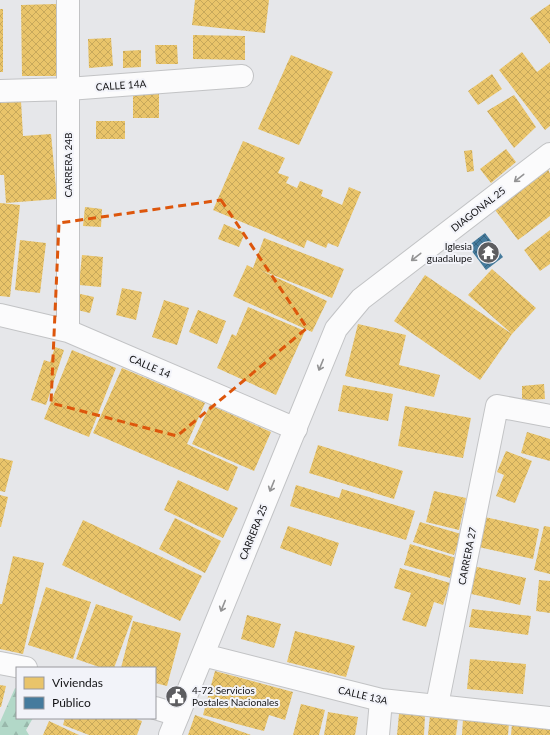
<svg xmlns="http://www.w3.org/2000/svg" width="550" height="735" viewBox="0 0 550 735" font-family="Lato,sans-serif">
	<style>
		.forest { fill: url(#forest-firs) }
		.homes { fill: url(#homes-cross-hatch) }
		.public { fill: url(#public-cross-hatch) }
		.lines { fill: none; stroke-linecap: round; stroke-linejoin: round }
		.street-casing { stroke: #c2c3c5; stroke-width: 24 }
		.secondary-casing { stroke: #c2c3c5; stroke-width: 24 }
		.street { stroke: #fbfbfc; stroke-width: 22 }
		.secondary { stroke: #fbfbfc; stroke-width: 22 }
		.oneway { stroke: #939394 }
		.marked { fill: none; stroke: #dd560c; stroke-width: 3; stroke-dasharray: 8 5; stroke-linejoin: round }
		.labels { text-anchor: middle; stroke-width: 4; stroke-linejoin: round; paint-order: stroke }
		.street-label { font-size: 10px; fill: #131315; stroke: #f2f3f9 }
		.poi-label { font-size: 10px; fill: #131315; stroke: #f2f3f9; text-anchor: end }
	</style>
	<defs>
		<pattern id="forest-firs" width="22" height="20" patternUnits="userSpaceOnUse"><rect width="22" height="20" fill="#b2d8c8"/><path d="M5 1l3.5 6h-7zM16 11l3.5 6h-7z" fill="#98b8ab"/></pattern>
		<pattern id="homes-cross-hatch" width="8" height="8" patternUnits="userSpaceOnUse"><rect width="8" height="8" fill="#e9c46a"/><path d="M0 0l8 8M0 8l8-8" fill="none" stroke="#c7a85b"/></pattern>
		<pattern id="public-cross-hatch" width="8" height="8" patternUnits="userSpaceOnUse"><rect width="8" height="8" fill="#457b9d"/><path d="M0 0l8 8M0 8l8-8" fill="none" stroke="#38647f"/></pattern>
	</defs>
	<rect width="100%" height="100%" fill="#e6e7ea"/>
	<path class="forest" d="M15 688 17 689V718H33L26 730 29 735H0V722Z"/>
	<path class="homes" d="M195 0H269L265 33 192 25Z
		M56 4 57 76H22L21 5Z
		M550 4V44L530 18Z
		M0 9H3V72H0Z
		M193 35 245 36V60L193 59Z
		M111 38 113 66 89 68 88 39Z
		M155 45H177L178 64H156Z
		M141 50V67L123 68V51Z
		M522 52 537 72 550 62V126L545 130 499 70Z
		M291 55 333 72 299 145 258 129Z
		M492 74 502 89 478 105 468 91Z
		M159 91V118H133V92Z
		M514 95 536 127 514 148 487 111Z
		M21 101 23 136 51 134 57 199 6 203 4 175H0V103Z
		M96 121H125V139H96Z
		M243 141 285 158 278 173 289 177 286 183 297 188 300 181 323 190 321 196 342 205 349 187 361 192 338 247 328 243 326 248 307 240 304 248 213 210Z
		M506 149 516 162 491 183 480 169Z
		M472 150 474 171 467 172 464 151Z
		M548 169 550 174V216L518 240 495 210Z
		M0 203 20 205 10 297 0 296Z
		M85 207 102 209 101 227 83 226Z
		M224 224 245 233 239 247 218 239Z
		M550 230V264L540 271 524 250Z
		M264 238 344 269 332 298 260 270 327 301 312 332 233 296 247 265 253 268Z
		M20 240 46 243 40 293 15 290Z
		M82 255 103 257 101 287 79 285Z
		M492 269 536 308 512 334 468 295Z
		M425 275 512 334 480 380 394 321Z
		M122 288 142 292 136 320 116 315Z
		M76 293 94 297 90 313 73 309Z
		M164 300 189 308 177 345 152 337Z
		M248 307 305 331 276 395 217 368 232 334 236 336Z
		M198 310 226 321 217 344 189 332Z
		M358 324 406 335 399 365 440 375 434 397 345 376Z
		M55 347 64 350 46 405 31 400 44 360 50 362Z
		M72 350 116 368 89 437 44 419Z
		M122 368 205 403 187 444 238 467 228 491 93 433Z
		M544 384 545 399 522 400V386Z
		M343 385 393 394 388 421 338 411Z
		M210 405 271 432 254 471 192 444Z
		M405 406 471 418 463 458 398 446Z
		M527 432 550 439V461L521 453Z
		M318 445 403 471 394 499 309 473Z
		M506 451 532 461 515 503 496 496 504 475 497 472Z
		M0 458 13 461 5 492 0 491Z
		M178 480 238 508 223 538 164 510Z
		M296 485 339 498 342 489 415 511 406 540 290 506Z
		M434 491 466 498 459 530 426 522Z
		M0 495 8 497 1 527H0Z
		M480 516 539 529 533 559 474 546Z
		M175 518 221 541 205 573 159 549Z
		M83 520 202 576 180 621 62 565Z
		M420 522 461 534 454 555 413 542Z
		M288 526 339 543 331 566 280 548Z
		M544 526 550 527V574L534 570Z
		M410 544 456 558 450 578 404 565Z
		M13 556 44 563 23 654 0 649V604H2Z
		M473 566 526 578 520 605 467 593Z
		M400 568 450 583 443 605 434 602 426 627 402 620 411 593 394 588Z
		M539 580 550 581V613L536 611Z
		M46 587 91 602 73 659 28 645Z
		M96 604 133 616 114 668H102L76 659Z
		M472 609 531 616 528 635 469 627Z
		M247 615 281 624 274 648 241 639Z
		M133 621 181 633 167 686 155 683V668H121Z
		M295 631 355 646 346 677 287 662Z
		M470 659 526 664 523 694 467 689Z
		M215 671 293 692 285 720 269 715 264 731 203 715Z
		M0 685 6 686 1 707H0Z
		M301 704 325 710 319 735H293Z
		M328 712 358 717 355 735H324Z
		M399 714 425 715 424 735H397Z
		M195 715 251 735H188Z
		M430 715 458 718 456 735H428Z
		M65 718H133L142 721 137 735H89L63 725Z
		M463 719 509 723 508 735H462Z
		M49 721 79 735H43Z
		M512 724 550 728V735H511Z"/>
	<path class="public" d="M485 233 503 257 486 270 468 246Z"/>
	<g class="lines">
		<defs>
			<path id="street" d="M0 91 68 89 242 76
				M0 315 68 331 296 429
				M68 331V0
				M0 663 26 668
				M437 705 497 406 550 416
				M155 708 178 715"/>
			<path id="secondary" d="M203 655 381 700 550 718
				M170 735 336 329 361 299 550 154
				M378 735 381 700"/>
		</defs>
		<use href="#street" class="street-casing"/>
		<use href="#secondary" class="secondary-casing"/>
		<use href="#street" class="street"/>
		<use href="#secondary" class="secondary"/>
	</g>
	<defs><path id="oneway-shaft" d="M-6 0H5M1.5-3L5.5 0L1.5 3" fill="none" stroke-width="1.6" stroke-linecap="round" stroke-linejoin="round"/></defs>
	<g class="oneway">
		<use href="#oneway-shaft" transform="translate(519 178) rotate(142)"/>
		<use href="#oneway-shaft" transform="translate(416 257) rotate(142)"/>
		<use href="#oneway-shaft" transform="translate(321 365) rotate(112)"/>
		<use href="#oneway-shaft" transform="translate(272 486) rotate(112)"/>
		<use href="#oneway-shaft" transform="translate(223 606) rotate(112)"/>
	</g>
	<path class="marked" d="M221 200 307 328 177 436 51 403 59 223Z"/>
	<defs>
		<symbol id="temple-disc" viewBox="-11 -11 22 22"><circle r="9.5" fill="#5d5d60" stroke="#f2f3f9"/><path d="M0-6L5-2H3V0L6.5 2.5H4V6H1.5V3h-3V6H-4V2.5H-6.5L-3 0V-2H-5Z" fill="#fff"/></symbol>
		<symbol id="civic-disc" viewBox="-11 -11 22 22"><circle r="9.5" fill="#5d5d60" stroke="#f2f3f9"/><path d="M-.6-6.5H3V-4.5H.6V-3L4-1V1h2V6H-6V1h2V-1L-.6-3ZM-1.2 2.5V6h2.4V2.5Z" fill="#fff"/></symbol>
	</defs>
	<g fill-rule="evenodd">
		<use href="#temple-disc" x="476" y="240" width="25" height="25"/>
		<use href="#civic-disc" x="164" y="684" width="25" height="25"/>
	</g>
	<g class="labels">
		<g class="street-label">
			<text transform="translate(121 85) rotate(-4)" y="4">CALLE 14A</text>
			<text transform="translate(68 165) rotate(-90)" y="4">CARRERA 24B</text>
			<text transform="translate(478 209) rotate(-38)" y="4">DIAGONAL 25</text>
			<text transform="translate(150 366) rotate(23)" y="4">CALLE 14</text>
			<text transform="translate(253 532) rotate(-68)" y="4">CARRERA 25</text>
			<text transform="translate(467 556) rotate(-79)" y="4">CARRERA 27</text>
			<text transform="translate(363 695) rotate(13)" y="4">CALLE 13A</text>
		</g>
		<g class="poi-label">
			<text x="472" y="250">Iglesia<tspan x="472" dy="12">guadalupe</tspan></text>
			<text x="192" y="694" text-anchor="start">4-72 Servicios<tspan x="192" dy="12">Postales Nacionales</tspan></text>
		</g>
	</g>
	<rect x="16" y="667" width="140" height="52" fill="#f2f3f9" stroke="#99999e"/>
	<rect x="24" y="677" width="20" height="12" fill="#e9c46a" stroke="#99999e"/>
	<text x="52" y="687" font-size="12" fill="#131315">Viviendas</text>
	<rect x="24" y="697" width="20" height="12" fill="#457b9d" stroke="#99999e"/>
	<text x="52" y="707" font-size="12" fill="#131315">Público</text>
</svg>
